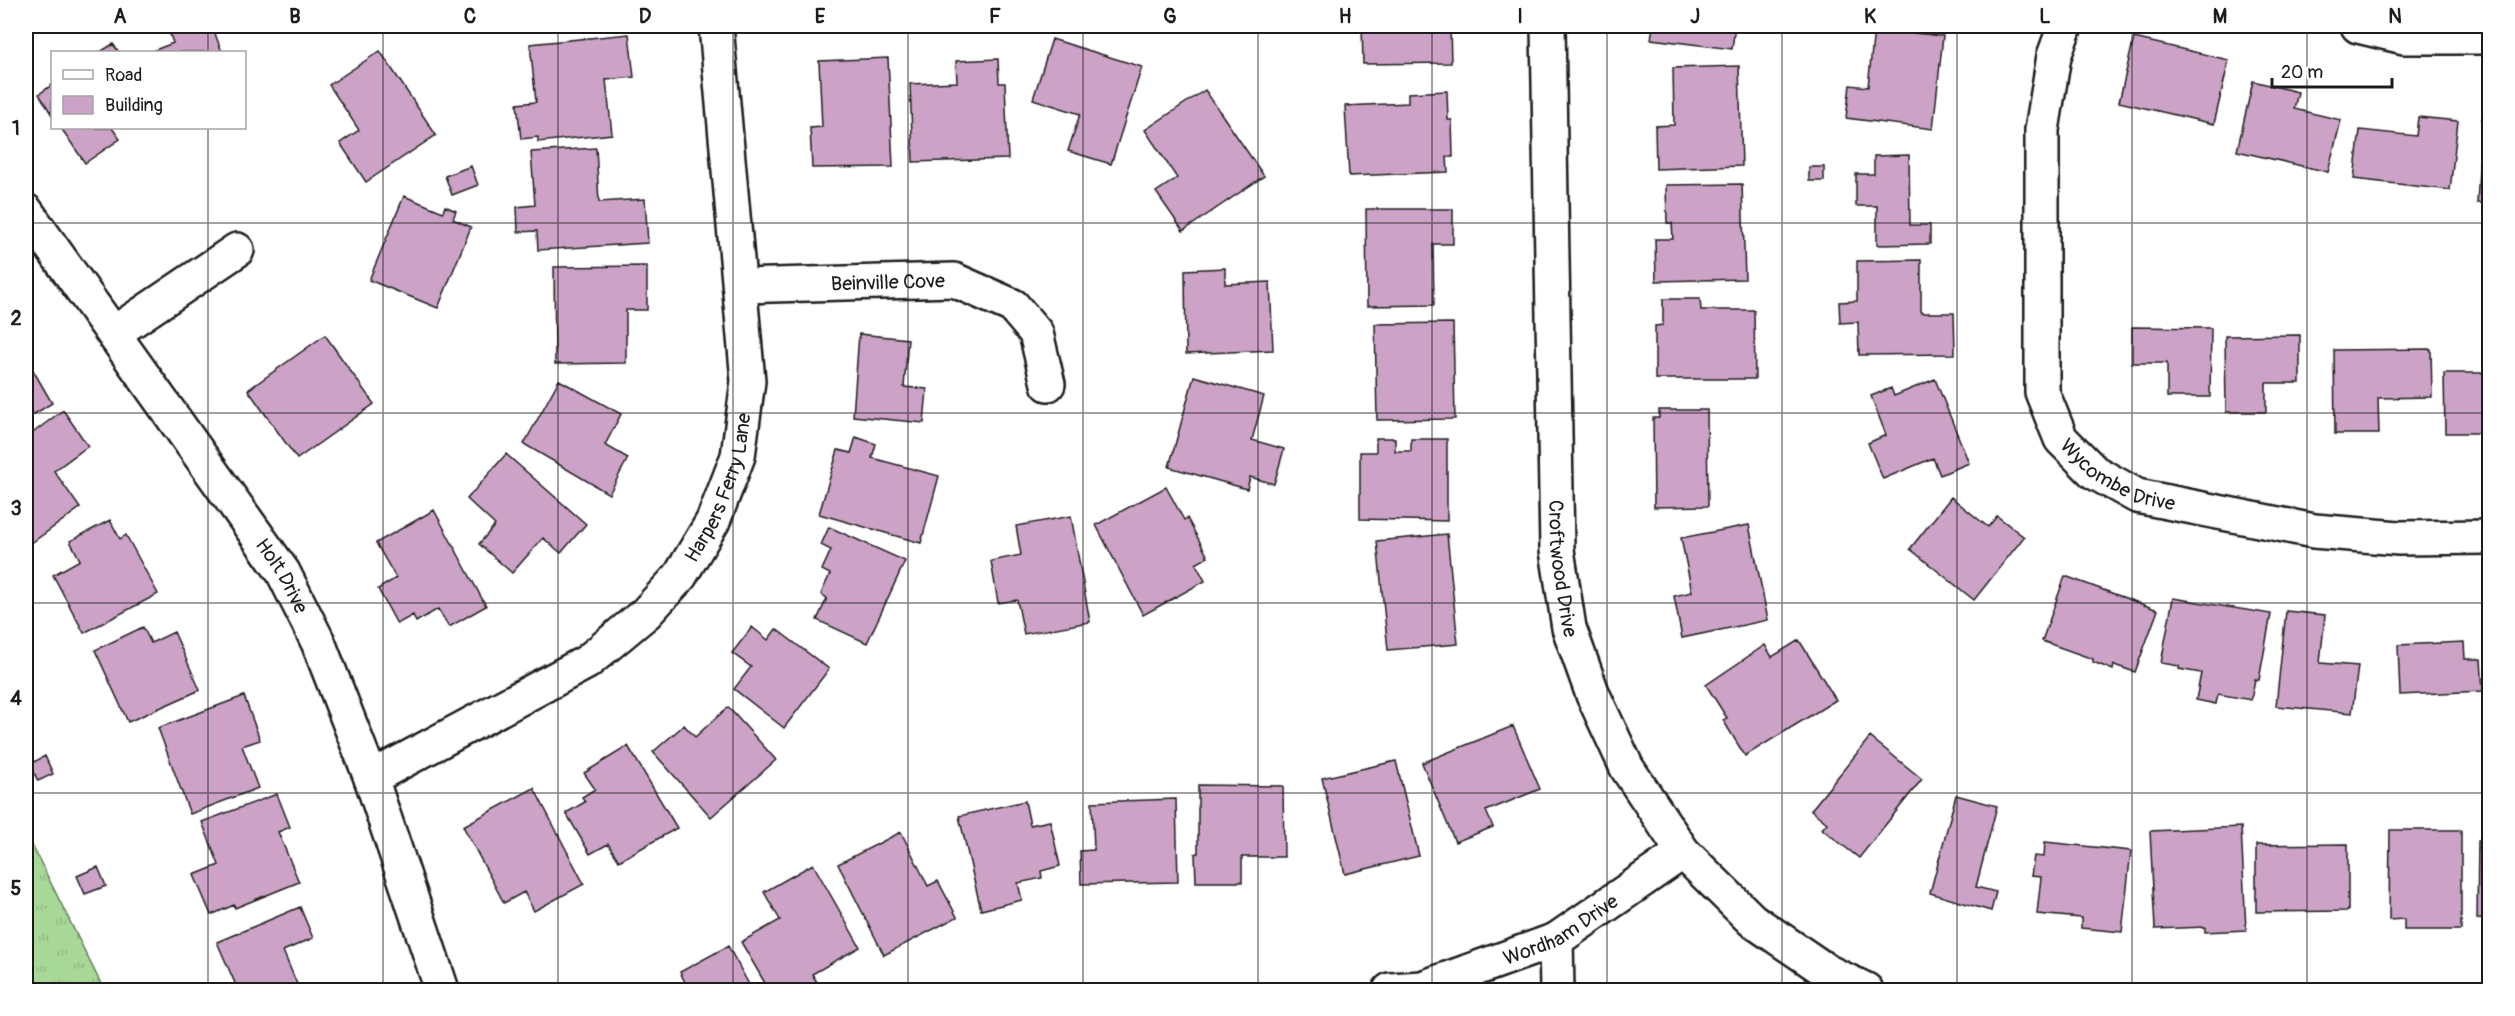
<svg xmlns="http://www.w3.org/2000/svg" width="2515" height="1016" viewBox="0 0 2515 1016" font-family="Pangolin,sans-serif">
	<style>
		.grass { fill: url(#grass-tufts); stroke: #627a5a; stroke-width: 1.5 }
		.building { fill: #cca2c7; stroke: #1c1c1c; stroke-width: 1.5 }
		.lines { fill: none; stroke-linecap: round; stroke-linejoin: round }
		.minor-casing { stroke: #1c1c1c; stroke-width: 38 }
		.minor { stroke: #fff; stroke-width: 33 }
		.grid { fill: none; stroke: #1c1c1c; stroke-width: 1.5; stroke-opacity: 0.55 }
		.labels { text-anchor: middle; stroke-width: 4.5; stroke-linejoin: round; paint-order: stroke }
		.street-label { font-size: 20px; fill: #1c1c1c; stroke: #fff }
		.neatline { fill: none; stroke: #1c1c1c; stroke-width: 2 }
		.grid-label { font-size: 20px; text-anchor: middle; font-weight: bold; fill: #1c1c1c }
	</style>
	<defs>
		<pattern id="grass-tufts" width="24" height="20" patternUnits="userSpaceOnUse" patternTransform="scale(1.5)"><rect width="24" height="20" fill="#a7d898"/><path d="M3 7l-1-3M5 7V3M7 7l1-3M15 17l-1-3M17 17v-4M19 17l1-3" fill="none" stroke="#8fb982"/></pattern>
	</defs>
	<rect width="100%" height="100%" fill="#fff"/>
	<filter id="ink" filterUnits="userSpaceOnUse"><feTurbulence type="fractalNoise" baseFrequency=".0167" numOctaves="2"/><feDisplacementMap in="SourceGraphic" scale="12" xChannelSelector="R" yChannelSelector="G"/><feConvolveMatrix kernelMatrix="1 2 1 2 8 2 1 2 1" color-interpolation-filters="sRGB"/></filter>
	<g filter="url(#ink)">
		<path class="grass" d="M26 833 104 990H26Z"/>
		<path class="building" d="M167 26H212L222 52H156L155 50 173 43Z
			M1362 26H1450L1451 63 1363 64Z
			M1653 26H1735L1732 49 1651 39Z
			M1874 29 1943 36 1933 129 1846 118 1850 85 1868 87Z
			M629 34 634 77 606 80 612 134 538 142V137L521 139 517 104 536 102 530 44Z
			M2134 38 2229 60 2214 124 2119 102Z
			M1052 39 1142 67 1111 164 1068 151 1080 114 1033 99Z
			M113 44 119 52H100Z
			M380 51 436 135 366 182 340 143 359 130 329 85Z
			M888 58 893 167 812 168 810 128 822 127 819 61Z
			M998 59 999 83H1005L1008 159 913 162 910 84 957 82 956 61Z
			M1739 66 1742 166 1656 169 1655 126 1674 125 1673 68Z
			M2253 81 2298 92 2294 109 2341 120 2328 172 2237 151Z
			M52 85V115L39 94Z
			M1205 90 1264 176 1183 231 1156 192 1177 178 1145 130Z
			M1447 91 1448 120H1452L1453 157H1447L1448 172 1349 176 1345 106 1408 103V93Z
			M2418 117 2458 121 2450 190 2354 179 2360 130 2416 136Z
			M2482 118 2490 119V203H2477Z
			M61 128H112L120 139 85 163Z
			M596 148 599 202 645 199 648 243 538 250 537 231 518 232 517 207 535 205 531 152Z
			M1909 155 1910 225H1930V244L1877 245V206H1856V174H1874V156Z
			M471 166 478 185 452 195 445 176Z
			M1809 167H1824V181H1809Z
			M1742 184 1745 279 1656 281 1655 239H1673L1672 223H1667L1666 185Z
			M404 196 443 212 445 206 456 211 453 219 471 227 438 308 369 280Z
			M1366 209H1453V244H1433L1434 305 1367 306Z
			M1921 260V313H1954L1955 354 1859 355 1858 322 1840 323 1839 302 1857 301V261Z
			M647 266V310H626V363L555 364 554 267Z
			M1225 268V284L1270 282 1273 350 1186 354 1185 270Z
			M1663 299H1700L1701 310H1754L1755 379H1655V326L1663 325Z
			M1453 323 1455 419 1377 420 1375 324Z
			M2132 327 2211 328 2210 397H2167V363H2132Z
			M859 334 908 339 904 387 927 389 924 423 853 416Z
			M325 335 374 404 297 459 248 390Z
			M2300 335V383H2266V412H2226L2225 336Z
			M2431 349 2432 397 2378 398 2379 434H2335L2334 350Z
			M26 358 52 403 33 415 31 411 26 414Z
			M2444 373H2490V433H2445Z
			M1194 376 1264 396 1252 440 1284 449 1274 484 1250 477 1247 489 1169 467Z
			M1935 379 1969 463 1940 475 1933 458 1883 479 1868 443 1886 435 1871 396 1891 388 1894 396Z
			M559 380 621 414 605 445 628 458 609 494 524 444Z
			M63 410 88 446 54 471 80 508 30 544 26 539V438Z
			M1659 410H1707L1708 506 1654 507 1653 418H1659Z
			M856 437 876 444 872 458 939 476 921 543 819 514 838 450 851 453Z
			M1376 438H1395V451H1411V439H1447V521L1360 519V452H1376Z
			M506 454 586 524 561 553 543 538 512 573 479 544 495 525 467 499Z
			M1166 487 1184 520 1187 518 1208 557 1196 564 1205 581 1143 615 1096 525Z
			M1951 497 1988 527 1997 516 2024 537 1974 600 1910 549Z
			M434 510 486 606 449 627 438 609 416 622 413 615 397 624 378 589 396 578 376 543Z
			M1071 516 1090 622 1024 634 1017 600 998 603 991 561 1021 555 1016 526Z
			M110 520 120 539 126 535 158 594 84 633 53 575 80 560 70 541Z
			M1749 525 1768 620 1682 638 1674 596 1692 592 1681 538Z
			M829 527 905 561 867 643 817 620 827 598 821 594 830 574 822 570 831 550 821 545Z
			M1447 534 1458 644 1388 650 1377 541Z
			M2065 576 2158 610 2135 672 2114 665 2113 670 2093 662V659L2042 641Z
			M2173 598 2271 614 2259 680 2255 679 2251 700 2218 694 2216 704 2196 700 2201 673 2179 669V666L2161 663Z
			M2286 611 2325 615 2320 663 2358 666 2352 713 2276 706Z
			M143 627 151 643 174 632 200 690 128 722 95 650Z
			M752 627 768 640 776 629 829 669 784 728 734 689 751 667 732 653Z
			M1799 640 1836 700 1745 756 1723 720 1727 718 1706 685 1765 645 1772 657Z
			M2464 642 2465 659H2481L2483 691 2400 695 2398 645Z
			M244 696 260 740 242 746 258 788 190 814 158 728Z
			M728 707 776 760 711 817 653 752 684 725 695 737Z
			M1513 726 1540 789 1486 811 1493 827 1455 842 1422 763Z
			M1870 737 1922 779 1859 858 1822 829 1827 823 1811 810Z
			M628 746 677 828 619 861 608 844 590 854 566 813 585 802 582 797 595 789 584 773Z
			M45 756 53 774 38 781 30 764Z
			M1396 761 1419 856 1345 874 1322 778Z
			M1198 785 1283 786 1284 857H1242V882H1196L1195 854 1198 853Z
			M534 788 584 884 534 911 524 892 504 903 463 826Z
			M277 794 290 827 278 832 299 882 235 908 234 905 211 915 194 875 219 865 202 822Z
			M1956 795 1997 806 1976 887 1996 892 1991 911 1930 893Z
			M1176 799 1178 882 1081 884 1080 851 1094 850 1092 802Z
			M1025 801 1030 825 1050 821 1060 866 1041 871 1042 878 1018 883 1022 900 981 910 959 816Z
			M2241 827 2246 930 2205 932V927L2155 929 2150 831Z
			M2390 830H2461V930H2404V919L2389 920Z
			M901 832 928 886 938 881 957 917 884 955 838 864Z
			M2478 841H2490V920L2477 919Z
			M2045 842 2131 851 2122 932 2081 928V918L2037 914 2041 877 2031 876 2034 856 2044 857Z
			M2348 844V911L2256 912V845Z
			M813 864 860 947 812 974 822 990H769L741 942 780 920 764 892Z
			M98 867 106 886 85 894 77 876Z
			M300 907 313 938 283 951 297 984 282 990H238L217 942Z
			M728 946 752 990H689L680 972Z"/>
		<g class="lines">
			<defs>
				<g id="minor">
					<path id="s1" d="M1548 26 1557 550 1569 628 1593 695 1627 768 1683 852 1752 920 1828 972 1866 990"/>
					<path id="s2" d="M2065 26 2054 56 2042 130V392L2061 439 2094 472 2137 496 2314 531 2399 538 2490 537"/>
					<path d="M2358 26 2404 37H2490"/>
					<path id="s3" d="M26 211 283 572 318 642 371 778 442 990"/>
					<path id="s4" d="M741 286 954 280 1013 306 1036 333 1048 384"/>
					<path d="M114 333 237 250"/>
					<path id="s5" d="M371 778 587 662 646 613 680 576 713 521 738 456 748 381 716 26"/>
					<path d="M1556 940 1557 990"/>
					<path id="s6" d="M1390 990 1422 988 1556 940 1683 852"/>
				</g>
			</defs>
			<use href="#minor" class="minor-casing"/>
			<use href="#minor" class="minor"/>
		</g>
	</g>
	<path class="grid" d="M208 26V52M383 26V990M558 26V990M733 26V990M908 26V990M1083 26V990M1258 26V990M1432 26V990M1607 26V990M1782 26V990M1957 26V990M2132 26V990M2307 26V990M208 128V990M26 223H2490M26 413H2490M26 603H2490M26 793H2490"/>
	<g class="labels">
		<g class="street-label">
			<text dy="7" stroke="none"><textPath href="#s4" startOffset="147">Beinville Cove</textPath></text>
			<text dy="7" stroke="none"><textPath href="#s2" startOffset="489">Wycombe Drive</textPath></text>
			<text dy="7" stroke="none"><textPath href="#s5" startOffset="470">Harpers Ferry Lane</textPath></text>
			<text dy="7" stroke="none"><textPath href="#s1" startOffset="543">Croftwood Drive</textPath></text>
			<text dy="7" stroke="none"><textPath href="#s3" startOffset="446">Holt Drive</textPath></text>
			<text dy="7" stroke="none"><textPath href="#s6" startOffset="183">Wordham Drive</textPath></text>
		</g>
	</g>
	<rect width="2515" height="1016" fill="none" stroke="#fff" stroke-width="66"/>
	<rect x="51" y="51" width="195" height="78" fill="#ffffff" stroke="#a4a4a4" stroke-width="1.5"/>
	<rect x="63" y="70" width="30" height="9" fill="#ffffff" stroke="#a4a4a4" stroke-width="1.5"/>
	<text x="105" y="81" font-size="18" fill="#1c1c1c">Road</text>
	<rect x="63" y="96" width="30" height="18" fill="#cca2c7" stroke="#a4a4a4" stroke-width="1.5"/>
	<text x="105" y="111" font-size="18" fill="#1c1c1c">Building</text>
	<path d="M2272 78v9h120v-9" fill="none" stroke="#1c1c1c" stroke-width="3"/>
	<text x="2281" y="78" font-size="18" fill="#1c1c1c" stroke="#ffffff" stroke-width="4.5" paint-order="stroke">20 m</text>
	<rect x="33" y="33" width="2449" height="950" class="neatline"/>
	<g class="grid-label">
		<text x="120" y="23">A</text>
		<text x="295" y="23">B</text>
		<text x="470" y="23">C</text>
		<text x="645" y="23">D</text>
		<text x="820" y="23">E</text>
		<text x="995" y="23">F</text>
		<text x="1170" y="23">G</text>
		<text x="1345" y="23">H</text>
		<text x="1520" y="23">I</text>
		<text x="1695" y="23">J</text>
		<text x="1870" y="23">K</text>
		<text x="2045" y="23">L</text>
		<text x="2220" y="23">M</text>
		<text x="2395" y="23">N</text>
		<text x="16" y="135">1</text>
		<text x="16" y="325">2</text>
		<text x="16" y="515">3</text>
		<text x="16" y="705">4</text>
		<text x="16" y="895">5</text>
	</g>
</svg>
